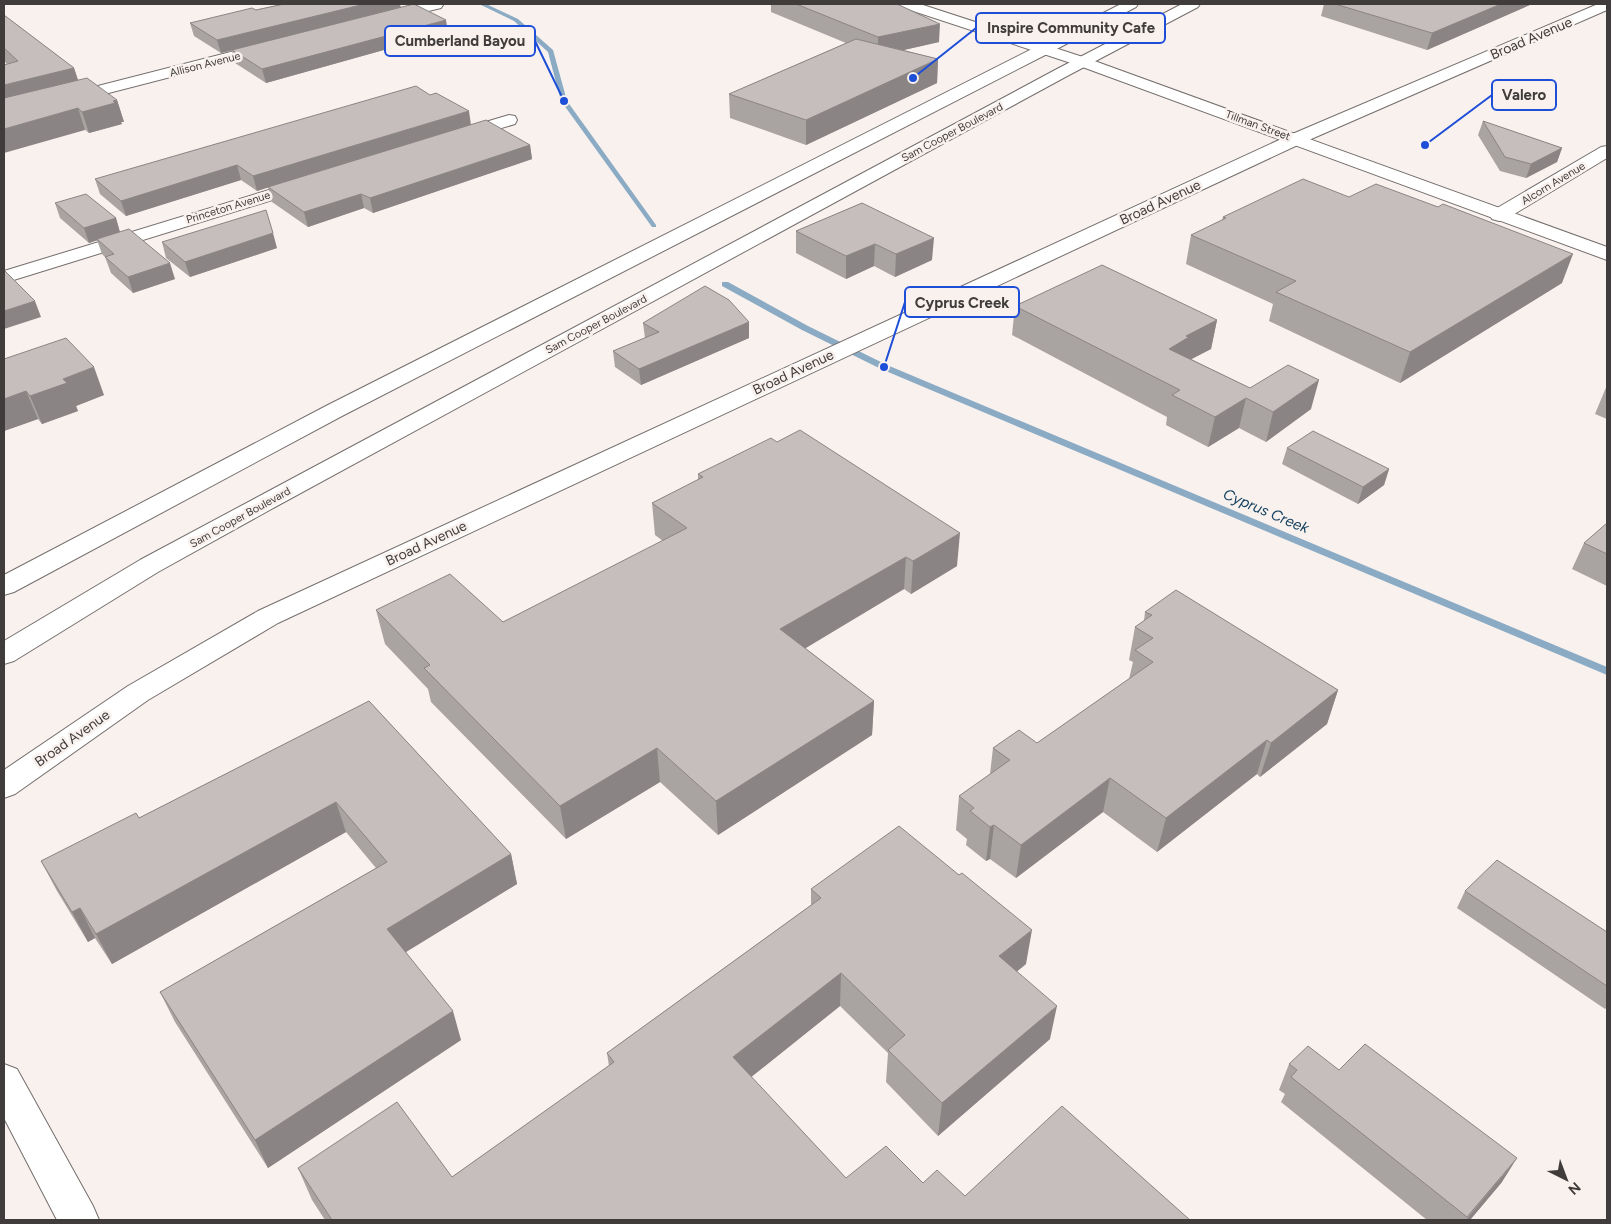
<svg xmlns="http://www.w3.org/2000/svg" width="1611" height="1224" viewBox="0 0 1611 1224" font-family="Figtree,sans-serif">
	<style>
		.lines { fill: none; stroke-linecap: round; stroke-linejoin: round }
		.stream { fill: #8babc4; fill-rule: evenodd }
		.minor-casing { stroke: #746e6c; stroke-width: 2 }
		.secondary-casing { stroke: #746e6c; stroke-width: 2 }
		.primary-casing { stroke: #746e6c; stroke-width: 2 }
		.minor { fill: #fff; fill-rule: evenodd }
		.secondary { fill: #fff; fill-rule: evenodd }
		.primary { fill: #fff; fill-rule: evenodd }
		.wall { fill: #a9a3a2 }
		.shaded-wall { fill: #8a8584 }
		.building { fill: #c5bebc; stroke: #8a8584 }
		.labels { text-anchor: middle; stroke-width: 5; stroke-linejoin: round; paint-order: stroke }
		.far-street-label { font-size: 11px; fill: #3f3c3b; stroke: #f8f1ee }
		.street-label { font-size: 14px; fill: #3f3c3b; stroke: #f8f1ee }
		.water-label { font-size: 15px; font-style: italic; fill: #154260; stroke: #f8f1ee }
		.leader { fill: none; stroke: #1d4ed8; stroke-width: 2 }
		.callout-dot { fill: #1d4ed8; stroke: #f8f1ee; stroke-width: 2 }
		.callout { fill: #f8f1ee; stroke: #1d4ed8; stroke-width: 2 }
		.callout-label { font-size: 15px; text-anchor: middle; font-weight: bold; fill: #3f3c3b }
	</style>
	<rect width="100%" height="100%" fill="#f8f1ee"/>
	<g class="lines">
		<path class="stream" d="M479 4H486L518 19 553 50 567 101 656 225V227H652L561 101 548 52 514 21Z
			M722 282H728L808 326 887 365 1607 667V675L881 369 802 330 722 286Z"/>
		<defs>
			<path id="minor" d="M423 4 443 5 441 8 387 21 382 20 380 17 382 14Z
				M1598 4H1607V10L1302 143 278 623 148 700 15 794 4 798V770L128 686 258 611 1290 135Z
				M270 42 275 44 278 47 275 50 4 120V110Z
				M509 115 515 116 517 120 515 124 458 141 452 140 449 136 452 132Z
				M1607 146V158L1506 219 1499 221 1492 219 1490 215 1492 211 1601 147Z
				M305 179 311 180 314 184 311 188 4 283V271Z
				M4 1064 17 1069 93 1206 99 1220H57L4 1118Z"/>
			<path id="secondary" d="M899 4H920L1089 59 1607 247V260L1077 65 901 7Z"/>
			<path id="primary" d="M1121 4H1138L1136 7 1051 52 342 416 14 592 4 595V575L326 406Z
				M1182 4H1200L1198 7 1069 75 275 507 158 572 14 661 4 664V641L140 560 1057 69Z"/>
		</defs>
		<use href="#minor" class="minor-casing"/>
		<use href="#secondary" class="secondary-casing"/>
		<use href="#primary" class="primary-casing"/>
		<use href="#minor" class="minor"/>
		<use href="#secondary" class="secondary"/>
		<use href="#primary" class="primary"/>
	</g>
	<path class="wall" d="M284 4H400V7L448 32 266 83 235 63 232 51 221 53 194 36 190 23Z
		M771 4H897L939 42 903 50 938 59 937 83 806 145 730 118 729 94 846 43 771 12Z
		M1324 4H1532L1427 50 1321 16Z
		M4 15 74 68 78 80 117 100 124 122H121L122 124 89 133 7 64 4 61Z
		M1483 121 1562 148 1557 162 1526 178 1500 171 1478 135Z
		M471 125 530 145 532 159 373 213 364 208 308 227 272 202 268 187 257 191 241 180 126 216 100 194 95 179Z
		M55 203 116 218 120 232 175 279 133 293 111 273 105 257 102 254 97 240 89 243 60 218Z
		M862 203 932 260 895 277 874 266 846 279 796 253V231Z
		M1223 217 1562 283 1400 383 1269 321 1273 304 1186 264 1191 235 1222 220Z
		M162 242 277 248 190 277 166 258Z
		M1015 306 1217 320 1211 349 1191 359 1250 388 1311 409 1266 442 1239 428 1208 447 1166 425 1167 417 1012 335Z
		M749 322V338L641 385 615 367 613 351 645 338 643 323Z
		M4 359 104 395 76 406 78 411 42 424 38 419 4 431Z
		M1607 385V419L1595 414Z
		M1287 448 1389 469 1384 485 1358 504 1282 464Z
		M698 474 957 566 911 594 904 589 805 648 874 701 872 735 718 835 660 782 566 839 431 702 428 689 385 644 376 610 503 622 663 541 655 535 652 503 698 480Z
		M1607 523V586L1572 569 1584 543Z
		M1145 612 1338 690 1327 724 1260 777 1257 774 1157 852 1103 812 1016 878 990 859 986 861 966 845 967 839 956 830 959 796 990 774 993 748 1037 743 1129 679 1133 662 1129 660 1135 627 1144 621Z
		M369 701 511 854 517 884 406 952 461 1040 268 1168 175 1022 160 992 376 868 346 832 112 964 95 938 88 942 57 891 41 861 139 818Z
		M811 889 1026 964 1017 971 1050 1039 938 1136 886 1082 888 1053 840 1006 751 1077 846 1178 923 1183 965 1196 1190 1220H325L312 1200 298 1168 452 1177 609 1066 607 1053 811 905Z
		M1465 891 1607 932V1007L1605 1009 1457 908Z
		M1289 1064 1339 1070 1502 1182 1470 1220H1427L1281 1102 1285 1094 1279 1090Z"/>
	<path class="shaded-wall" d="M365 4H400L401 8 221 53 217 40Z
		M1501 4H1532L1427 50 1432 33Z
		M446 20 448 32 266 83 262 69Z
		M940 24 939 42 878 56V37Z
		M938 59 937 83 806 145V120Z
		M74 68 81 89 4 108V85Z
		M117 100 124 122H121L122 124 89 133 82 112Z
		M78 108 85 130 4 153V129Z
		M469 111 471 125 257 191 253 176Z
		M530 145 532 159 373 213 370 198Z
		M1562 148 1557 162 1526 178 1531 164Z
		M237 165 241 180 126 216 121 201Z
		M361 194 364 208 308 227 304 212Z
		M116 218 120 233 89 243 84 228Z
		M273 233 277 248 190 277 185 262Z
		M934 238 932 260 895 277 896 254Z
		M875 244 874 266 846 279V256Z
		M1573 254 1562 283 1400 383 1410 352Z
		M170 263 175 279 133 293 128 277Z
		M35 301 41 317 4 329V311Z
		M1217 320 1211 349 1184 363 1169 349 1186 336Z
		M749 322V338L641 385 639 369Z
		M94 367 104 395 76 406 78 411 42 424 30 396 63 379Z
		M1319 380 1311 409 1266 442 1273 412Z
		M26 391 38 419 4 431V399Z
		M1246 398 1239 428 1208 447 1215 417Z
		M1389 469 1384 485 1358 504 1363 487Z
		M960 533 957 566 911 594 913 561Z
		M906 557 904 589 781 663 780 629Z
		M1338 690 1327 724 1260 777 1271 743Z
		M874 701 872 735 718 835 716 801Z
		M1267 740 1257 774 1157 852 1166 818Z
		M657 748 660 782 566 839 560 806Z
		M1110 778 1103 812 1016 878 1021 845Z
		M336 802 346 832 112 964 96 934Z
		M994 825 990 859 986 861 990 827Z
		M511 854 517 884 396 958 387 929Z
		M80 908 95 938 88 942 72 912Z
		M1032 930 1026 964 994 990 999 956Z
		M841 973 840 1006 735 1090 733 1057Z
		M1057 1006 1050 1039 938 1136 942 1103Z
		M453 1011 461 1040 268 1168 255 1140Z
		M1517 1158 1502 1182 1470 1220H1466Z"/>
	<path class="building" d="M284 4H365L217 40 190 23 252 8 256 10Z
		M414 4 446 20 262 69 232 50Z
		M796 4H897L940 24 878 37Z
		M1335 4H1501L1432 33Z
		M4 15 74 68 4 85V65L18 61 4 48Z
		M856 39 938 59 806 120 729 94Z
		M87 78 117 100 113 101 115 103 82 112 78 108 4 129V98Z
		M416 86 430 95 436 93 469 111 253 176 237 165 121 201 95 179Z
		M486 120 530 145 370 198 361 194 304 212 268 187Z
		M1483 121 1562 148 1531 164 1505 157Z
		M1303 179 1349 197 1376 184 1438 207 1443 204 1573 254 1410 352 1276 292 1296 281 1191 235 1226 218 1223 217Z
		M86 194 116 218 84 228 55 203Z
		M862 203 934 238 896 254 875 244 846 256 796 231Z
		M266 210 273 233 185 262 162 242Z
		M129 229 170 263 128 277 105 257 114 254 97 239Z
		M1102 265 1217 320 1186 336 1189 337 1169 349 1250 388 1288 365 1319 380 1273 412 1246 398 1215 417 1172 395 1180 390 1015 306Z
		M4 270 35 301 4 311Z
		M705 286 729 300 749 322 639 369 613 351 659 332 643 323Z
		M66 338 94 367 63 379 67 383 30 396 26 391 4 399V359Z
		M800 430 960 533 913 561 906 557 780 629 874 701 716 801 657 748 560 806 424 668 430 665 376 610 450 574 503 622 687 528 652 503 703 477 698 474 771 438 777 442Z
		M1313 431 1389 469 1363 487 1287 448Z
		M1607 523V554L1584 543Z
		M1176 590 1338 690 1271 743 1267 740 1166 818 1110 778 1021 845 994 825 990 827 970 811 974 808 959 796 1010 760 993 748 1019 730 1037 743 1153 662 1135 650 1153 638 1135 627 1152 615 1145 612Z
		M369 701 511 854 387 929 453 1011 255 1140 160 992 387 862 336 802 96 934 80 908 72 912 41 861 136 813 139 818Z
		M899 826 959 875 962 873 1032 930 999 956 1057 1006 942 1103 888 1050 905 1035 841 973 733 1057 846 1178 886 1146 923 1183 937 1170 965 1196 1062 1106 1190 1220H332L298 1168 397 1102 452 1177 614 1062 607 1053 821 898 811 889Z
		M1497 860 1607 932V986L1465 891Z
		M1365 1044 1517 1158 1467 1217 1291 1077 1297 1070 1289 1064 1308 1046 1339 1070Z"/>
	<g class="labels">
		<g class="far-street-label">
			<text transform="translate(205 64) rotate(-14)" y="4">Allison Avenue</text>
			<text transform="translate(1258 125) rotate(20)" y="4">Tillman Street</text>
			<text transform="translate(952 132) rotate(-28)" y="4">Sam Cooper Boulevard</text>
			<text transform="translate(1553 183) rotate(-31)" y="4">Alcorn Avenue</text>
			<text transform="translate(228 207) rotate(-17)" y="4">Princeton Avenue</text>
			<text transform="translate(596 324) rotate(-28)" y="4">Sam Cooper Boulevard</text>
			<text transform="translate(240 517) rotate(-29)" y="4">Sam Cooper Boulevard</text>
		</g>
		<g class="street-label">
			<text transform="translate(1531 38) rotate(-23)" y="5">Broad Avenue</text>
			<text transform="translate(1160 202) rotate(-25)" y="5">Broad Avenue</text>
			<text transform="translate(793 372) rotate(-25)" y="5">Broad Avenue</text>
			<text transform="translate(426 543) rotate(-25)" y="5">Broad Avenue</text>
			<text transform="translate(72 738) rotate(-35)" y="5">Broad Avenue</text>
		</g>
		<g class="water-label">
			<text transform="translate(1266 511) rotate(23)" y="5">Cyprus Creek</text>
		</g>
	</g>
	<path class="leader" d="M913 78L976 28M564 101L535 41M1425 145L1492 95M884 367L905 302"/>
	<g class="callout-dot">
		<circle cx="913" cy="78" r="5"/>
		<circle cx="564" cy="101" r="5"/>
		<circle cx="1425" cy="145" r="5"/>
		<circle cx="884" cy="367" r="5"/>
	</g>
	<g class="callout">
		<rect x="976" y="13" width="189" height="30" rx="5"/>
		<rect x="385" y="26" width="150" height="30" rx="5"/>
		<rect x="1492" y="80" width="64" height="30" rx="5"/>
		<rect x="905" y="287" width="114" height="30" rx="5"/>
	</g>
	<g class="callout-label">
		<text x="1071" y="33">Inspire Community Cafe</text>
		<text x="460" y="46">Cumberland Bayou</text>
		<text x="1524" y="100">Valero</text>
		<text x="962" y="308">Cyprus Creek</text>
	</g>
	<rect width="1611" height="1224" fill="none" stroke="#3f3c3b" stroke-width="10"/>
	<g transform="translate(1566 1179) rotate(138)" stroke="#f8f1ee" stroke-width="4" paint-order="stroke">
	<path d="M0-4L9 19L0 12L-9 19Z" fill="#3f3c3b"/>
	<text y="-8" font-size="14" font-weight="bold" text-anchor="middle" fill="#3f3c3b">N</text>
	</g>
</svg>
